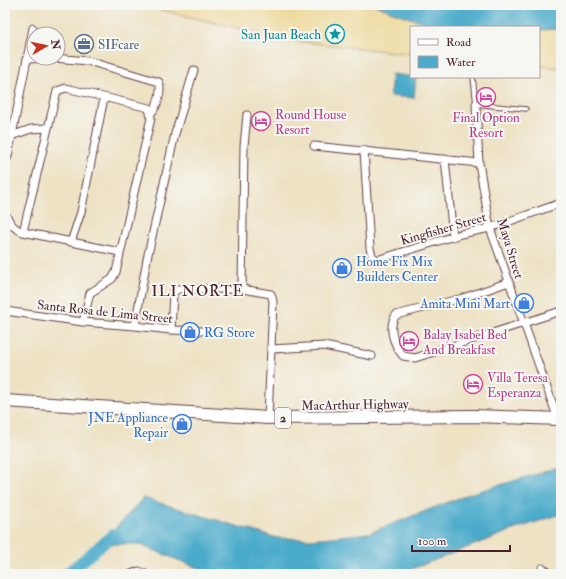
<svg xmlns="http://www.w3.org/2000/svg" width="566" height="579" viewBox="0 0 566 579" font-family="'IM FELL Double Pica',serif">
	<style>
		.sand { fill: #eeda9e; stroke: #9c7c64 }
		.water { fill: #4cabcb; stroke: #4b657b }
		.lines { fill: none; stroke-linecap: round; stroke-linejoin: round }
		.river { stroke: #4cabcb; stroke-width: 12 }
		.service-casing { stroke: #623c42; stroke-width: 5.5 }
		.minor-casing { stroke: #623c42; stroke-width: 9 }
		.trunk-casing { stroke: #623c42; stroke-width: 14 }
		.service { stroke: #fff; stroke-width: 3.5 }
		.minor { stroke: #fff; stroke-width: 7 }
		.trunk { stroke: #fff; stroke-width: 12 }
		.labels { text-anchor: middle; stroke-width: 4; stroke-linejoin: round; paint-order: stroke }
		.shield { fill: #f6f6f2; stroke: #7e6067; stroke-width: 1 }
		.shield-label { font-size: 12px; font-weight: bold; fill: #4a1f2b }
		.culture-label { font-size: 13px; fill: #0d838f; stroke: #f6f6f2; text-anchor: end }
		.service-label { font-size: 13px; fill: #4e5e75; stroke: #f6f6f2; text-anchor: start }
		.hotel-label { font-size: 13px; fill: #b23c85; stroke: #f6f6f2; text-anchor: start }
		.street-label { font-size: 13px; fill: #4a1f2b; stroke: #f6f6f2 }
		.shop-label { font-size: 13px; fill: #366cbe; stroke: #f6f6f2; text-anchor: start }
		.quarter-label { font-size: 15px; letter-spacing: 1px; fill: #4a1f2b; stroke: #f6f6f2 }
	</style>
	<rect width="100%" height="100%" fill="#f6f6f2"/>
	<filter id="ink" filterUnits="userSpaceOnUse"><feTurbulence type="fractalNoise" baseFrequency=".025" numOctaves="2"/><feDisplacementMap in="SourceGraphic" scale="8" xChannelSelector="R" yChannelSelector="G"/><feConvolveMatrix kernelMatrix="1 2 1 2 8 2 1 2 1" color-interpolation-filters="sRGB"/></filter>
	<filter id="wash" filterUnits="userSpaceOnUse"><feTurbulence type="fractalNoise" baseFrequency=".012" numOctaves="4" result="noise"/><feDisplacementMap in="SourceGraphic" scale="16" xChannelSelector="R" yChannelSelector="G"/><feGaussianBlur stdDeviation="0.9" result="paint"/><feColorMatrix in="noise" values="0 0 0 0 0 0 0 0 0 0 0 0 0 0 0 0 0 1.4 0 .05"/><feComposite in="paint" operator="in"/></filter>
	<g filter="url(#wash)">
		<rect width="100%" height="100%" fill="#ede2c4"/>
		<path class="sand" d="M140 5H375L398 14 438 25 474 27H411V54L288 40Z
			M561 29V68L539 66V30Z"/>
		<path class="water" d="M375 5H561V29L539 30V27C506 27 473 29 440 25 418 22 395 13 375 5Z
			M392 74 416 77 414 98 390 96Z
			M561 467V514L518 528 399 574H213L138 544H101L143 498 277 538 311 539 369 533 469 494Z"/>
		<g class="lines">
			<path class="river" d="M67 574 113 535"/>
		</g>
	</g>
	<g filter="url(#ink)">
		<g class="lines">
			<defs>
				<path id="service" d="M473 77 476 104 526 109"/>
				<path id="minor" d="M54 58 88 61 159 82C162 91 158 106 151 113
					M28 59 48 58
					M476 104 479 163 490 228 558 419
					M11 136 31 129 47 128
					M314 146 479 163
					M364 150 370 248 372 256 377 260 461 234 490 228 561 203
					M445 159 453 237
					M5 162 8 156 33 28
					M5 214C11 223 12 228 23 232L120 252
					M23 232 57 91 66 88 149 108 151 118 116 272 112 279 90 293 83 322
					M71 242 81 212 104 98
					M509 282 463 298 396 315C387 328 394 345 403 356L415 358 561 311
					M242 289 244 146 247 115
					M5 311 83 322 135 326 171 330 203 331
					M135 326 147 259 175 134 194 70
					M171 330 173 293 178 289H242L271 294 273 301 268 418
					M272 349 324 346 372 356
					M542 568 552 574
					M131 574 139 571 145 574"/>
				<path id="trunk" d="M5 401 268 418 473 416 561 419"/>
			</defs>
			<use href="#service" class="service-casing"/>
			<use href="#minor" class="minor-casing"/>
			<use href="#trunk" class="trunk-casing"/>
			<use href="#service" class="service"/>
			<use href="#minor" class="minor"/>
			<use href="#trunk" class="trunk"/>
		</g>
	</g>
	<defs>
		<symbol id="sight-ring" viewBox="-11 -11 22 22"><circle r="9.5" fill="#f6f6f2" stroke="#0f9aa8" stroke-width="1.5"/><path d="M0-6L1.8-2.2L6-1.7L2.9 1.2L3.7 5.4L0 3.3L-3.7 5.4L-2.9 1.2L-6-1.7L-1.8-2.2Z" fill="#0f9aa8"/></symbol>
		<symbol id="office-ring" viewBox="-11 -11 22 22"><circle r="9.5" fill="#f6f6f2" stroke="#5c6f8a" stroke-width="1.5"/><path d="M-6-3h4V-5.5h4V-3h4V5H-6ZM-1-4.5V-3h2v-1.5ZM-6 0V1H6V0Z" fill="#5c6f8a"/></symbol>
		<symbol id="hotel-ring" viewBox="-11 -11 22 22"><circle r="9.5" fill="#f6f6f2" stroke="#d1479c" stroke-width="1.5"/><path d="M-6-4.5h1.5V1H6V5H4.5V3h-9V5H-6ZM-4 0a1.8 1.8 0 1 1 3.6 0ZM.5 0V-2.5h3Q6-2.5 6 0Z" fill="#d1479c"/></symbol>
		<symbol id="shop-ring" viewBox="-11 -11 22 22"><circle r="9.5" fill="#f6f6f2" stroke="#3f7fe0" stroke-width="1.5"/><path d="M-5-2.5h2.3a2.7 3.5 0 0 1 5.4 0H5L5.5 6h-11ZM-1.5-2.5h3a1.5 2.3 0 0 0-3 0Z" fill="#3f7fe0"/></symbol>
	</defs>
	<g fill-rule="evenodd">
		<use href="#sight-ring" x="324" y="23" width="22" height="22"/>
		<use href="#office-ring" x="73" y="33" width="22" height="22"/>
		<use href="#hotel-ring" x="475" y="86" width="22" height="22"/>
		<use href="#hotel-ring" x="250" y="110" width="22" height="22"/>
		<use href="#shop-ring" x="331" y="257" width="22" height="22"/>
		<use href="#shop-ring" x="513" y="292" width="22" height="22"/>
		<use href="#shop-ring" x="179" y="321" width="22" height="22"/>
		<use href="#hotel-ring" x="398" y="330" width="22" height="22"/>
		<use href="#hotel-ring" x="462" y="373" width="22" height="22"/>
		<use href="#shop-ring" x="171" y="413" width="22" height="22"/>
	</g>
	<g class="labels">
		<rect class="shield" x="275" y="408" width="16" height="20" rx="3"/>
		<g class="shield-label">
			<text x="283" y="422">2</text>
		</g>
		<g class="culture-label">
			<text x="321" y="39">San Juan Beach</text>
		</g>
		<g class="service-label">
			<text x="98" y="49">SIFcare</text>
		</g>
		<g class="hotel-label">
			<text x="275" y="119">Round House<tspan x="275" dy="15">Resort</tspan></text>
			<text x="486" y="122" text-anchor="middle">Final Option<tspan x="486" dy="15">Resort</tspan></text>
			<text x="423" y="339">Balay Isabel Bed<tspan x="423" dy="15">And Breakfast</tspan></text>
			<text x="487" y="382">Villa Teresa<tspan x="487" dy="15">Esperanza</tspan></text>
		</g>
		<g class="street-label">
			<text transform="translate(443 228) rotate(-16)" y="5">Kingfisher Street</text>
			<text transform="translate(511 248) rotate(73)" y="5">Maya Street</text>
			<text transform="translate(105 311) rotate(6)" y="5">Santa Rosa de Lima Street</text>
			<text transform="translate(355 404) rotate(-1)" y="5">MacArthur Highway</text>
		</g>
		<g class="shop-label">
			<text x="356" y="266">Home Fix Mix<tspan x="356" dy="15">Builders Center</tspan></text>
			<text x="510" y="308" text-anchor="end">Amita Mini Mart</text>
			<text x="204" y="337">RG Store</text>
			<text x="168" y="422" text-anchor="end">JNE Appliance<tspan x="168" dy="15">Repair</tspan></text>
		</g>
		<g class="quarter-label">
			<text x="198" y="296">ILI NORTE</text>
		</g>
	</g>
	<rect width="566" height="579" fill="none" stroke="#f6f6f2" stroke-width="20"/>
	<rect x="410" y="26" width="130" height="52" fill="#f6f6f2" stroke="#b1a0a2"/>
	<rect x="418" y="39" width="20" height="6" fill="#ffffff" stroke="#b1a0a2"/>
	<text x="446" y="46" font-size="12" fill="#4a1f2b">Road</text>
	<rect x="418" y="56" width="20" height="12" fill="#4cabcb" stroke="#b1a0a2"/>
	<text x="446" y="66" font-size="12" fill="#4a1f2b">Water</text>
	<g transform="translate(46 46) rotate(81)"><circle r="19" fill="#f6f6f2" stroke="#b1a0a2"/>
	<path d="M0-3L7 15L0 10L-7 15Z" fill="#c8321e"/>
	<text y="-6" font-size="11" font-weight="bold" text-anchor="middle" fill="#4a1f2b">N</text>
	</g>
	<path d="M412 545v6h98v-6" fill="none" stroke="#4a1f2b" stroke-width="2"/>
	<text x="418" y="545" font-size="12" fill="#4a1f2b" stroke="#f6f6f2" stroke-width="3" paint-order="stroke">100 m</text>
</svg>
